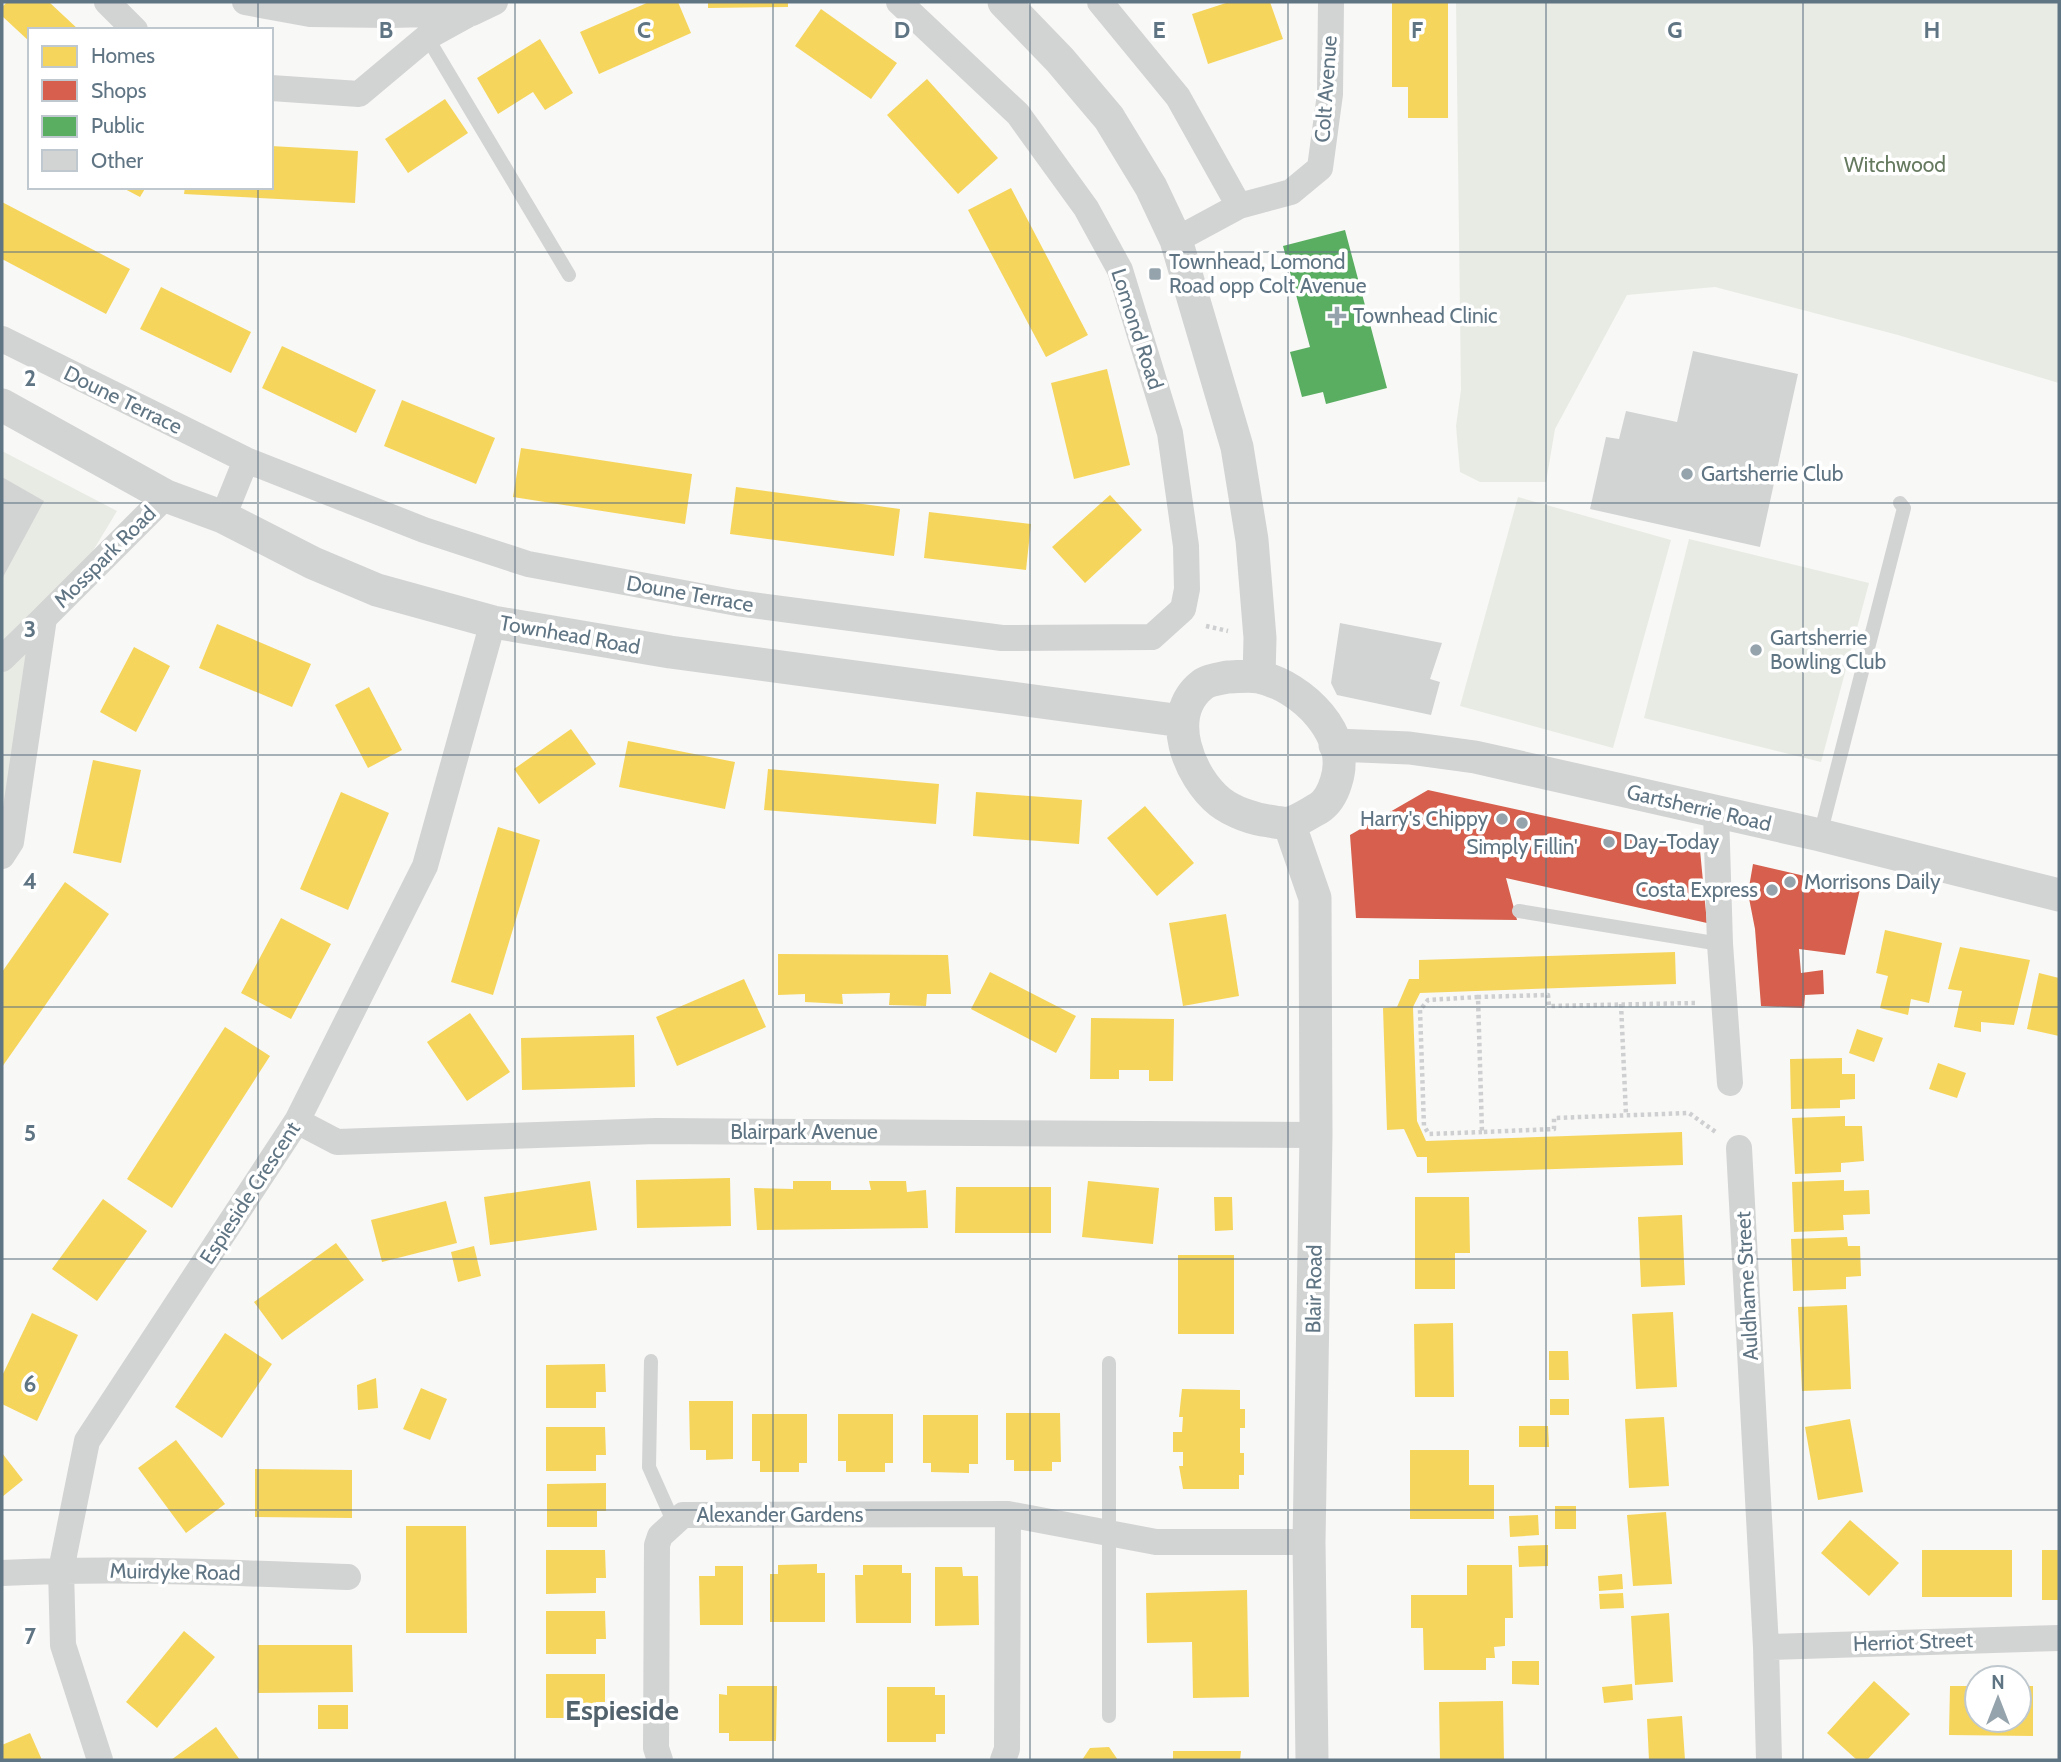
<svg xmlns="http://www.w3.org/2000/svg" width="2061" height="1762" viewBox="0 0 2061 1762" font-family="Cabin,sans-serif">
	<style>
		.green { fill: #e8ebe4 }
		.homes { fill: #f6d55c }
		.shops { fill: #d6604d }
		.public { fill: #5aae61 }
		.building { fill: #d2d4d4 }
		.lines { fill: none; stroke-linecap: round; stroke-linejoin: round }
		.path { stroke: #cecfd0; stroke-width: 4.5; stroke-dasharray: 3.5 3.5; stroke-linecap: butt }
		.service { stroke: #d2d3d3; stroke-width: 14 }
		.minor { stroke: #d2d3d3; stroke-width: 26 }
		.tertiary { stroke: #d2d3d3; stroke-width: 33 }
		.grid { fill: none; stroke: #607584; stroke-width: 2; stroke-opacity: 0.55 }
		.poi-dot { fill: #95a3ac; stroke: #fff; stroke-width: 2.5 }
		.labels { text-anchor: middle; stroke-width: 7; stroke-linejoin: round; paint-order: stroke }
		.street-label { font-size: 21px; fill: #607584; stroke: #fff }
		.park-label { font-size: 21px; fill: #667a60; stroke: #fff }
		.poi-label { font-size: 21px; fill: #607584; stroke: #fff; text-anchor: start }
		.district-label { font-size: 28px; font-weight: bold; fill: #53636e; stroke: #fff }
		.grid-label { font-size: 23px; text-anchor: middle; font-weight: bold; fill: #607584; stroke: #fff; stroke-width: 7; stroke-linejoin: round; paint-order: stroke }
	</style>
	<rect width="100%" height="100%" fill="#f8f8f6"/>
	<path class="green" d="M1456 2H2059V383L1898 335 1715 287 1627 295 1555 429 1546 482H1480L1460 472 1456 426 1461 390Z
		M2 451 117 511 35 647 2 830Z
		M1518 497 1671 540 1613 748 1460 706Z
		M1689 539 1869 583 1821 762 1644 718Z"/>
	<path class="homes" d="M7 2H49L79 30H30V42L2 16V7Z
		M649 2H678L691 33 599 74 580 32Z
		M708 2H788V7L708 8Z
		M1229 2H1270L1283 39 1208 64 1192 14Z
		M1392 2H1448V118H1408V87H1392Z
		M821 9 897 63 871 99 795 46Z
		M540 39 573 93 545 110 533 92 498 114 477 78Z
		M927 79 998 158 958 194 887 115Z
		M445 99 468 133 408 173 385 139Z
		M271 146 358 151 355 203 184 194 185 187H271Z
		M121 187H146L140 197Z
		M1011 188 1088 335 1046 357 968 210Z
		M2 202 130 269 106 314 2 259Z
		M161 287 251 332 231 373 140 329Z
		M282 346 376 390 356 433 262 388Z
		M1107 369 1130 465 1074 479 1051 383Z
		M402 400 495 438 476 484 384 446Z
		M521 448 692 474 685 524 513 497Z
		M736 487 900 509 894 556 730 534Z
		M1110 495 1142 530 1085 583 1052 547Z
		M929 512 1031 524 1026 570 924 558Z
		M217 624 311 664 292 707 199 668Z
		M134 647 170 666 136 732 100 712Z
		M369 687 402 750 368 768 335 705Z
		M571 729 596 764 539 804 514 769Z
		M628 741 735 762 725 809 619 787Z
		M93 760 141 770 121 863 73 853Z
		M768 769 939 784 936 824 764 810Z
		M341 792 389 813 348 910 300 889Z
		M976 792 1082 800 1079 844 973 836Z
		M1145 806 1194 863 1157 896 1107 838Z
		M498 827 540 840 493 995 451 982Z
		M65 882 109 914 2 1067V972Z
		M1226 914 1239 996 1183 1006 1169 923Z
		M281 918 331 944 291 1019 241 993Z
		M1885 930 1942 943 1929 1003 1911 999 1908 1015 1880 1008 1888 976 1876 973Z
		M1960 947 2030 960 2014 1025 1981 1022V1032L1954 1027 1962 991 1948 989Z
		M1675 952 1676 984 1420 993 1413 1007 1417 1121 1426 1141 1682 1132 1683 1165 1427 1173V1157H1417L1404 1129 1387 1130 1383 1008 1397 1007 1409 979H1419V960Z
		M778 954 948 955 951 994H927L926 1006 889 1005 890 993 842 994 843 1004 805 1002V994L778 995Z
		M990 972 1076 1016 1056 1053 971 1009Z
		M2039 973 2059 978V1036L2027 1029Z
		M744 979 766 1027 677 1066 656 1017Z
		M470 1013 510 1072 467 1101 427 1042Z
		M1091 1018 1174 1019 1173 1081H1149V1070H1119V1079H1090Z
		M225 1027 270 1056 172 1208 127 1179Z
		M1857 1029 1883 1038 1874 1062 1849 1053Z
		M634 1035 635 1087 522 1090 521 1038Z
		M1842 1058V1074H1855V1099L1840 1100V1108L1791 1109 1790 1059Z
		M1938 1063 1966 1073 1957 1098 1929 1089Z
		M1845 1116V1126H1862L1864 1161 1841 1163V1172L1795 1174 1792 1118Z
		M730 1178 731 1226 637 1228 636 1180Z
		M1844 1180V1191L1869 1190 1870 1214 1843 1215 1844 1230 1794 1232 1792 1182Z
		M590 1181 597 1230 490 1245 484 1197Z
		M793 1181H831V1190H871L869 1181H906L907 1192 926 1190 928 1228 757 1230 754 1188 793 1189Z
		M1088 1181 1159 1188 1153 1244 1082 1237Z
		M956 1187H1051V1233H955Z
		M1214 1197H1232L1233 1230 1215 1231Z
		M1415 1197H1469L1470 1253H1455V1289H1415Z
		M103 1199 147 1231 97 1301 52 1269Z
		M446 1201 457 1243 382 1262 371 1220Z
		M1682 1215 1685 1285 1641 1287 1638 1217Z
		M1847 1237 1848 1246H1860L1861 1276 1846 1277V1289L1793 1291 1791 1239Z
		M336 1243 364 1280 282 1340 254 1302Z
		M474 1246 481 1276 458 1282 451 1252Z
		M1178 1255H1234V1334H1178Z
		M1847 1305 1851 1389 1802 1391 1798 1307Z
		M1673 1312 1677 1387 1636 1389 1632 1314Z
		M32 1313 78 1335 37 1421 2 1404V1376Z
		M1453 1323 1454 1397H1415L1414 1324Z
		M225 1333 272 1364 222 1438 175 1407Z
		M1549 1351H1568L1569 1380H1549Z
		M605 1364 606 1392H596V1408H546V1365Z
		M376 1378 378 1408 358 1410 357 1385Z
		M421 1388 447 1399 430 1440 403 1429Z
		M1182 1389 1240 1390V1409H1245V1428H1240V1453H1244V1475H1239V1489H1183L1179 1466H1183V1452H1173V1432H1182L1183 1417H1179Z
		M1550 1399H1569V1415H1550Z
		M689 1401H733V1459L706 1460V1450H690Z
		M1006 1413H1060L1061 1462H1052V1471H1014V1460H1006Z
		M752 1414H807V1463H799V1472H760V1461H752Z
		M838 1414H893V1463H885V1472H846V1461H838Z
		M923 1415H978V1464H969V1473L931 1472V1463H923Z
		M1664 1417 1669 1486 1629 1488 1625 1419Z
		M1850 1419 1863 1492 1818 1500 1805 1427Z
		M1519 1426H1548L1549 1447H1519Z
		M546 1427H605L606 1455H596V1471H546Z
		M176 1440 225 1504 186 1533 138 1468Z
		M1410 1450H1469V1485H1494V1519H1410Z
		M2 1453 23 1480 2 1497Z
		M255 1469 352 1470V1518L255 1517Z
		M606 1483V1511H597V1527H547V1484Z
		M1555 1506H1576V1529H1555Z
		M1666 1512 1672 1584 1633 1586 1627 1515Z
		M1538 1515 1539 1535 1510 1537 1509 1516Z
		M1850 1520 1899 1563 1869 1596 1821 1553Z
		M406 1526H466L467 1633H406Z
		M1548 1545V1566L1519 1567 1518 1546Z
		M546 1550H605L606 1578H596V1593L546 1594Z
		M1922 1550H2012V1597H1922Z
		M2042 1550H2059V1600H2042Z
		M817 1564V1573H825V1622H770V1574H778V1565Z
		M863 1565H902V1573H911V1623H856L855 1575H863Z
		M1467 1565H1512L1513 1618H1505V1646L1494 1647 1495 1658H1486V1670H1424L1423 1628H1411V1595H1467Z
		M715 1566H743V1625H700L699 1576H715Z
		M935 1567H962L963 1576H978L979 1625 935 1626Z
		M1622 1574 1623 1589 1599 1591 1598 1576Z
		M1247 1590 1249 1697 1193 1698 1192 1642 1147 1643 1146 1593Z
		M1623 1593 1624 1608 1600 1609 1599 1594Z
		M546 1611H605L606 1639H596V1654H546Z
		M1669 1613 1673 1682 1635 1685 1631 1616Z
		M184 1631 215 1657 157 1728 126 1702Z
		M258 1645H352L353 1692 258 1693Z
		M1512 1661H1539V1685L1512 1684Z
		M546 1674H605V1702H596V1718H546Z
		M1874 1681 1910 1714 1867 1760H1857L1827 1733Z
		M1632 1684 1633 1700 1604 1703 1602 1687Z
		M727 1686H777L776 1741H729V1733H719V1694L727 1695Z
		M1950 1686H1977V1720H2019V1686H2033V1736L1949 1735Z
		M887 1687H935V1695H945V1734H936V1742H887Z
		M1503 1701 1504 1760H1440L1439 1702Z
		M318 1705H348V1729H318Z
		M1682 1716 1685 1760H1649L1647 1719Z
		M216 1727 240 1760H171Z
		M30 1733 42 1760H2V1745Z
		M1109 1747 1118 1760H1082L1090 1748Z
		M1173 1751H1241L1240 1760H1173Z"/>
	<path class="shops" d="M1428 790 1700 850 1707 923 1506 878 1517 920 1356 918 1350 835Z
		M1753 864 1860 889 1845 955 1799 949 1801 973 1823 970 1824 994 1805 995 1804 1008 1761 1006 1755 929 1748 893Z"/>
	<path class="public" d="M1345 230 1387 388 1326 404 1323 392 1302 397 1290 352 1310 347 1283 246Z"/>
	<path class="building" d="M1693 351 1798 374 1760 547 1590 509 1606 437 1619 439 1626 411 1677 422Z
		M2 477 44 501 2 579Z
		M1340 623 1442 643 1430 679 1440 682 1431 715 1337 695 1331 683Z"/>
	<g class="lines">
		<path class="path" d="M1206 626 1228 631
			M1478 997 1428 1000 1420 1010 1424 1126 1429 1134 1482 1132
			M1695 1003 1549 1006 1548 995 1478 997 1482 1132 1554 1129V1118L1689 1113 1717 1133
			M1621 1004 1626 1115"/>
		<path class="service" d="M427 37 569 275
			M1820 835 1904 508 1900 503
			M1519 911 1720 944
			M651 1361 649 1467 673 1521
			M1109 1363V1716"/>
		<path class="minor" d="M107 2 135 30
			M245 2 310 14 390 15 472 13 495 2
			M1100 2 1178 97 1239 206 1176 240
			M271 88 359 94 427 37 467 15
			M1239 206 1291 192 1320 168 1330 94 1331 2
			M2 339 246 460 424 530 528 564 737 603 1002 638 1152 637 1183 609 1187 589 1186 546 1170 433 1120 270 1086 208 1018 114 899 2
			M223 517 246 460
			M2 659 44 618
			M1716 812 1720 944 1730 1083
			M2 856 11 842 44 618 166 496
			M297 1121 337 1142 656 1131 1316 1135
			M1739 1148 1766 1647 1769 1760
			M2 1573C117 1567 233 1573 348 1577
			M1766 1647 2059 1638
			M100 1760 63 1645 61 1570 87 1441 297 1121 425 866 493 622
			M660 1760 656 1748 657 1545 660 1536 683 1515 1008 1514 1156 1542H1309
			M1003 1760 1007 1749 1008 1514"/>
		<path class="tertiary" d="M1004 2 1060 60 1109 118 1151 187 1176 240 1237 447 1252 540 1260 638 1259 677
			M2 405 166 496 223 517 313 563 377 590 493 622 670 652 1182 721
			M1227 677C1237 677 1249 675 1259 677 1302 686 1352 735 1336 782 1333 792 1328 802 1319 808 1310 813 1300 820 1290 823 1284 824 1275 822 1269 821 1253 819 1233 812 1220 802 1189 777 1164 715 1202 685 1208 680 1219 679 1227 677Z
			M1335 745 1409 748 1475 757 1820 835 2059 895
			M1289 823 1315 898 1316 1135 1309 1542 1312 1760"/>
	</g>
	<path class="grid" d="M258 2V30M515 2V1760M773 2V1760M1030 2V1760M1288 2V1760M1546 2V1760M1803 2V1760M258 187V1760M2 252H2059M2 503H2059M2 755H2059M2 1007H2059M2 1259H2059M2 1510H2059"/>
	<g class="poi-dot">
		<rect x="1148" y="267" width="14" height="14" rx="3.5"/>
		<path d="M1333.5 305.5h7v7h7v7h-7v7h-7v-7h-7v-7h7z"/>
		<circle cx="1687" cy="474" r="7"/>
		<circle cx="1756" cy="650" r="7"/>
		<circle cx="1502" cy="819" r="7"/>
		<circle cx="1522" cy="823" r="7"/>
		<circle cx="1609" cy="842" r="7"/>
		<circle cx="1790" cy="882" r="7"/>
		<circle cx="1772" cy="890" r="7"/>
	</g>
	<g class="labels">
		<g class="street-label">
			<text transform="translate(1326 89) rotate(-86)" y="7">Colt Avenue</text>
			<text transform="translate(1137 329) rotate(72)" y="7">Lomond Road</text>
			<text transform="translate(123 400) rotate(26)" y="7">Doune Terrace</text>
			<text transform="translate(105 557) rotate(-45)" y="7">Mosspark Road</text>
			<text transform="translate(690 594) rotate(10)" y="7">Doune Terrace</text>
			<text transform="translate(570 635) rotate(10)" y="7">Townhead Road</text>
			<text transform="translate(1699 808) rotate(13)" y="7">Gartsherrie Road</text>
			<text x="804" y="1139">Blairpark Avenue</text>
			<text transform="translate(250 1193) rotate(-57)" y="7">Espieside Crescent</text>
			<text transform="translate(1747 1286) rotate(-93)" y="7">Auldhame Street</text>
			<text transform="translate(1314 1289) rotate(-89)" y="7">Blair Road</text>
			<text x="780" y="1522">Alexander Gardens</text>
			<text transform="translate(175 1572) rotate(1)" y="7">Muirdyke Road</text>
			<text transform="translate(1913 1642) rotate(-2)" y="7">Herriot Street</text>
		</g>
		<g class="park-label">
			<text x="1895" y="172">Witchwood</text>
		</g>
		<g class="poi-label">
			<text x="1169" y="269">Townhead, Lomond<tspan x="1169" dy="24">Road opp Colt Avenue</tspan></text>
			<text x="1353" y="323">Townhead Clinic</text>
			<text x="1701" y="481">Gartsherrie Club</text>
			<text x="1770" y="645">Gartsherrie<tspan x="1770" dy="24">Bowling Club</tspan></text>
			<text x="1488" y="826" text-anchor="end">Harry's Chippy</text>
			<text x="1623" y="849">Day-Today</text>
			<text x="1522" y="854" text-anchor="middle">Simply Fillin'</text>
			<text x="1804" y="889">Morrisons Daily</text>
			<text x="1758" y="897" text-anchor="end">Costa Express</text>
		</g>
		<g class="district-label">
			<text x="622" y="1720">Espieside</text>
		</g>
	</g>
	<g class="grid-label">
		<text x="386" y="38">B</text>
		<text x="644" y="38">C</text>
		<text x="902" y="38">D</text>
		<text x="1159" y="38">E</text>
		<text x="1417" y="38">F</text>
		<text x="1675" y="38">G</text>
		<text x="1932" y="38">H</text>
		<text x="30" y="386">2</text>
		<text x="30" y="637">3</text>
		<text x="30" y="889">4</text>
		<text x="30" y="1141">5</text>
		<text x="30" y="1392">6</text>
		<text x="30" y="1644">7</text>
	</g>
	<rect width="2061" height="1762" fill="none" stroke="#607584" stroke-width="7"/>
	<rect x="28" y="28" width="245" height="161" fill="#ffffff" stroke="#bfc8ce" stroke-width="2"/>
	<rect x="42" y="46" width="35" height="21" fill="#f6d55c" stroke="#bfc8ce" stroke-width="2"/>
	<text x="91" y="63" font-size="21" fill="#607584">Homes</text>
	<rect x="42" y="80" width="35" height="21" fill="#d6604d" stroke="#bfc8ce" stroke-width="2"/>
	<text x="91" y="98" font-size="21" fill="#607584">Shops</text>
	<rect x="42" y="116" width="35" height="21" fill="#5aae61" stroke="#bfc8ce" stroke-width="2"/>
	<text x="91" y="133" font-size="21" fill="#607584">Public</text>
	<rect x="42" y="150" width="35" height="21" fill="#d2d4d4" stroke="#bfc8ce" stroke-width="2"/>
	<text x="91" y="168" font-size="21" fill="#607584">Other</text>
	<g transform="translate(1998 1699)"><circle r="33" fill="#ffffff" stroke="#bfc8ce" stroke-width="2"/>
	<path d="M0-5L12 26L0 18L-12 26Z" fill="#95a3ac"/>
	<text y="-10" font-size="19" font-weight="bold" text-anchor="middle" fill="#607584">N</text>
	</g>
</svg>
